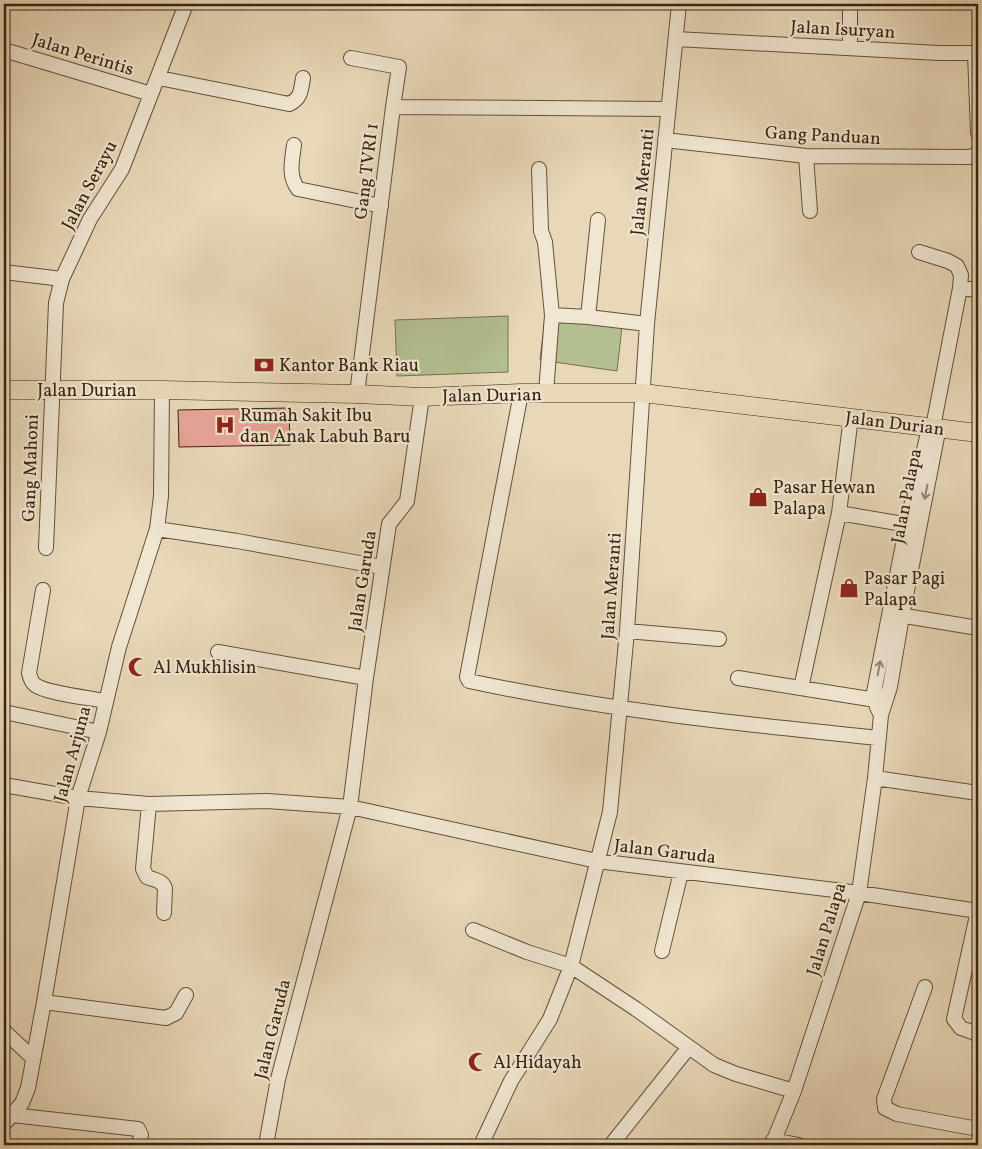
<svg xmlns="http://www.w3.org/2000/svg" width="982" height="1149" viewBox="0 0 982 1149" font-family="Vollkorn,serif">
	<style>
		.green { fill: #b3bf90; stroke: #757150 }
		.building { fill: #e6a498; stroke: #372310 }
		.lines { fill: none; stroke-linecap: round; stroke-linejoin: round }
		.minor-casing { stroke: #63503a; stroke-width: 16 }
		.major-casing { stroke: #372310; stroke-width: 19 }
		.minor { stroke: #f0e6d1; stroke-width: 14 }
		.major { stroke: #e8d8b8; stroke-width: 18 }
		.oneway { stroke: #948470 }
		.labels { text-anchor: middle; stroke-width: 4.5; stroke-linejoin: round; paint-order: stroke }
		.street-label { font-size: 18px; fill: #372310; stroke: #f0e6d1 }
		.poi-label { font-size: 18px; fill: #372310; stroke: #f0e6d1; text-anchor: start }
	</style>
	<rect width="100%" height="100%" fill="#e8d8b8"/>
	<filter id="stains"><feTurbulence type="fractalNoise" baseFrequency=".004" numOctaves="4"/><feColorMatrix values="0 0 0 0 .2 0 0 0 0 .09 0 0 0 0 .02 0 0 0 .5 -.17"/></filter>
	<radialGradient id="worn" r=".72"><stop offset=".6" stop-color="#630" stop-opacity="0"/><stop offset="1" stop-color="#630" stop-opacity=".3"/></radialGradient>
	<path class="green" d="M508 316V372L397 376 395 320Z
		M545 317 622 327 617 371 540 360Z"/>
	<path class="building" d="M289 408 290 445 179 447 178 410Z"/>
	<g class="lines">
		<defs>
			<path id="minor" d="M676 39 939 53H978
				M850 48V4
				M4 50 151 94
				M975 53 978 133
				M351 58 399 67 393 107
				M159 78 289 104C301 99 301 90 303 78
				M665 140 806 156 968 157 974 156 978 152
				M294 145C292 161 288 176 298 189L381 206
				M806 156 810 211
				M539 169 541 231 545 242 552 315 546 393
				M4 272 62 279
				M960 288 978 290
				M552 315 588 317 647 324
				M588 317 598 220
				M521 393 467 677 469 681C604 710 742 724 879 738
				M357 394 393 107 668 109
				M839 513 915 526
				M157 529 237 541 382 567
				M46 548 56 303 62 279 90 219 122 169 186 4
				M43 590 29 673C30 677 31 681 34 684 43 693 91 698 105 701
				M893 614 978 628
				M627 631 719 639
				M218 652 366 678
				M738 678 882 701
				M801 688 839 513 851 417
				M4 712 99 732
				M881 715 877 707 874 692 907 524 927 437 933 427 960 288 961 275 957 266 948 261 919 252
				M875 778 978 793
				M4 785 78 798 149 804 267 801 350 807 597 861 859 893 978 911 954 1019 961 1028 978 1034
				M149 804 143 869 147 877C154 880 162 880 165 888L164 913
				M473 930 527 952 571 966 636 1009 714 1065 736 1074 794 1091
				M662 951 681 872
				M925 987 884 1099 885 1108 897 1114 978 1129
				M44 1002 166 1018 176 1013 186 995
				M4 1031 33 1058
				M12 1115 138 1129 141 1135 139 1145
				M4 1124 22 1103 28 1088 44 1002 78 798 99 732 119 647 157 529 161 496 162 390
				M773 1140 799 1145
				M266 1145 278 1079 350 807 366 678 389 524 407 501 422 397
				M481 1145 511 1081 550 1019 571 966 610 812 627 631 647 324 679 4
				M611 1145 689 1047
				M772 1145 794 1091 859 893 875 778 881 715 890 687 902 616 937 437 933 427"/>
			<path id="major" d="M4 390H162L357 394 422 397 521 393H643L978 433"/>
		</defs>
		<use href="#minor" class="minor-casing"/>
		<use href="#major" class="major-casing"/>
		<use href="#minor" class="minor"/>
		<use href="#major" class="major"/>
	</g>
	<defs><path id="oneway-shaft" d="M-6 0H5M1.5-3L5.5 0L1.5 3" fill="none" stroke-width="1.6" stroke-linecap="round" stroke-linejoin="round" transform="scale(1.25)"/></defs>
	<g class="oneway">
		<use href="#oneway-shaft" transform="translate(926 492) rotate(101)"/>
		<use href="#oneway-shaft" transform="translate(879 668) rotate(-79)"/>
	</g>
	<defs>
		<symbol id="bank-bare" viewBox="-9 -9 18 18"><path d="M-6-4H6V4H-6ZM0-2.3a2.3 2.3 0 1 0 0 4.6a2.3 2.3 0 1 0 0-4.6Z" fill="#8f2418" stroke="#f0e6d1" stroke-width="2.5" paint-order="stroke"/></symbol>
		<symbol id="hospital-bare" viewBox="-9 -9 18 18"><path d="M-5-5h3v3.5h4V-5h3V5h-3V1.5h-4V5h-3Z" fill="#8f2418" stroke="#f0e6d1" stroke-width="2.5" paint-order="stroke"/></symbol>
		<symbol id="shop-bare" viewBox="-9 -9 18 18"><path d="M-5-2.5h2.3a2.7 3.5 0 0 1 5.4 0H5L5.5 6h-11ZM-1.5-2.5h3a1.5 2.3 0 0 0-3 0Z" fill="#8f2418" stroke="#f0e6d1" stroke-width="2.5" paint-order="stroke"/></symbol>
		<symbol id="mosque-bare" viewBox="-9 -9 18 18"><path d="M3.5-4.9A6 6 0 1 0 3.5 4.9A5 5 0 1 1 3.5-4.9Z" fill="#8f2418" stroke="#f0e6d1" stroke-width="2.5" paint-order="stroke"/></symbol>
	</defs>
	<g fill-rule="evenodd">
		<use href="#bank-bare" x="250" y="351" width="28" height="28"/>
		<use href="#hospital-bare" x="211" y="411" width="28" height="28"/>
		<use href="#shop-bare" x="744" y="483" width="28" height="28"/>
		<use href="#shop-bare" x="835" y="574" width="28" height="28"/>
		<use href="#mosque-bare" x="124" y="653" width="28" height="28"/>
		<use href="#mosque-bare" x="464" y="1048" width="28" height="28"/>
	</g>
	<g class="labels">
		<g class="street-label">
			<text transform="translate(843 29) rotate(3)" y="6">Jalan Isuryan</text>
			<text transform="translate(83 54) rotate(17)" y="6">Jalan Perintis</text>
			<text transform="translate(823 135) rotate(3)" y="6">Gang Panduan</text>
			<text transform="translate(366 171) rotate(-83)" y="6">Gang TVRI 1</text>
			<text transform="translate(642 182) rotate(-84)" y="6">Jalan Meranti</text>
			<text transform="translate(89 185) rotate(-62)" y="6">Jalan Serayu</text>
			<text x="87" y="396">Jalan Durian</text>
			<text transform="translate(492 395) rotate(-1)" y="6">Jalan Durian</text>
			<text transform="translate(895 423) rotate(7)" y="6">Jalan Durian</text>
			<text transform="translate(30 468) rotate(-88)" y="6">Gang Mahoni</text>
			<text transform="translate(906 496) rotate(-79)" y="6">Jalan Palapa</text>
			<text transform="translate(362 581) rotate(-81)" y="6">Jalan Garuda</text>
			<text transform="translate(611 586) rotate(-86)" y="6">Jalan Meranti</text>
			<text transform="translate(72 754) rotate(-75)" y="6">Jalan Arjuna</text>
			<text transform="translate(665 851) rotate(7)" y="6">Jalan Garuda</text>
			<text transform="translate(826 929) rotate(-73)" y="6">Jalan Palapa</text>
			<text transform="translate(272 1029) rotate(-76)" y="6">Jalan Garuda</text>
		</g>
		<g class="poi-label">
			<text x="279" y="371">Kantor Bank Riau</text>
			<text x="240" y="421">Rumah Sakit Ibu<tspan x="240" dy="21">dan Anak Labuh Baru</tspan></text>
			<text x="773" y="493">Pasar Hewan<tspan x="773" dy="21">Palapa</tspan></text>
			<text x="864" y="584">Pasar Pagi<tspan x="864" dy="21">Palapa</tspan></text>
			<text x="153" y="673">Al Mukhlisin</text>
			<text x="493" y="1068">Al Hidayah</text>
		</g>
	</g>
	<rect width="982" height="1149" fill="none" stroke="#e8d8b8" stroke-width="20"/>
	<rect x="5" y="5" width="972" height="1139" fill="none" stroke="#372310" stroke-width="2.5"/>
	<rect x="10" y="10" width="962" height="1129" fill="none" stroke="#372310"/>
	<rect width="100%" height="100%" filter="url(#stains)"/>
	<rect width="100%" height="100%" fill="url(#worn)"/>
</svg>
